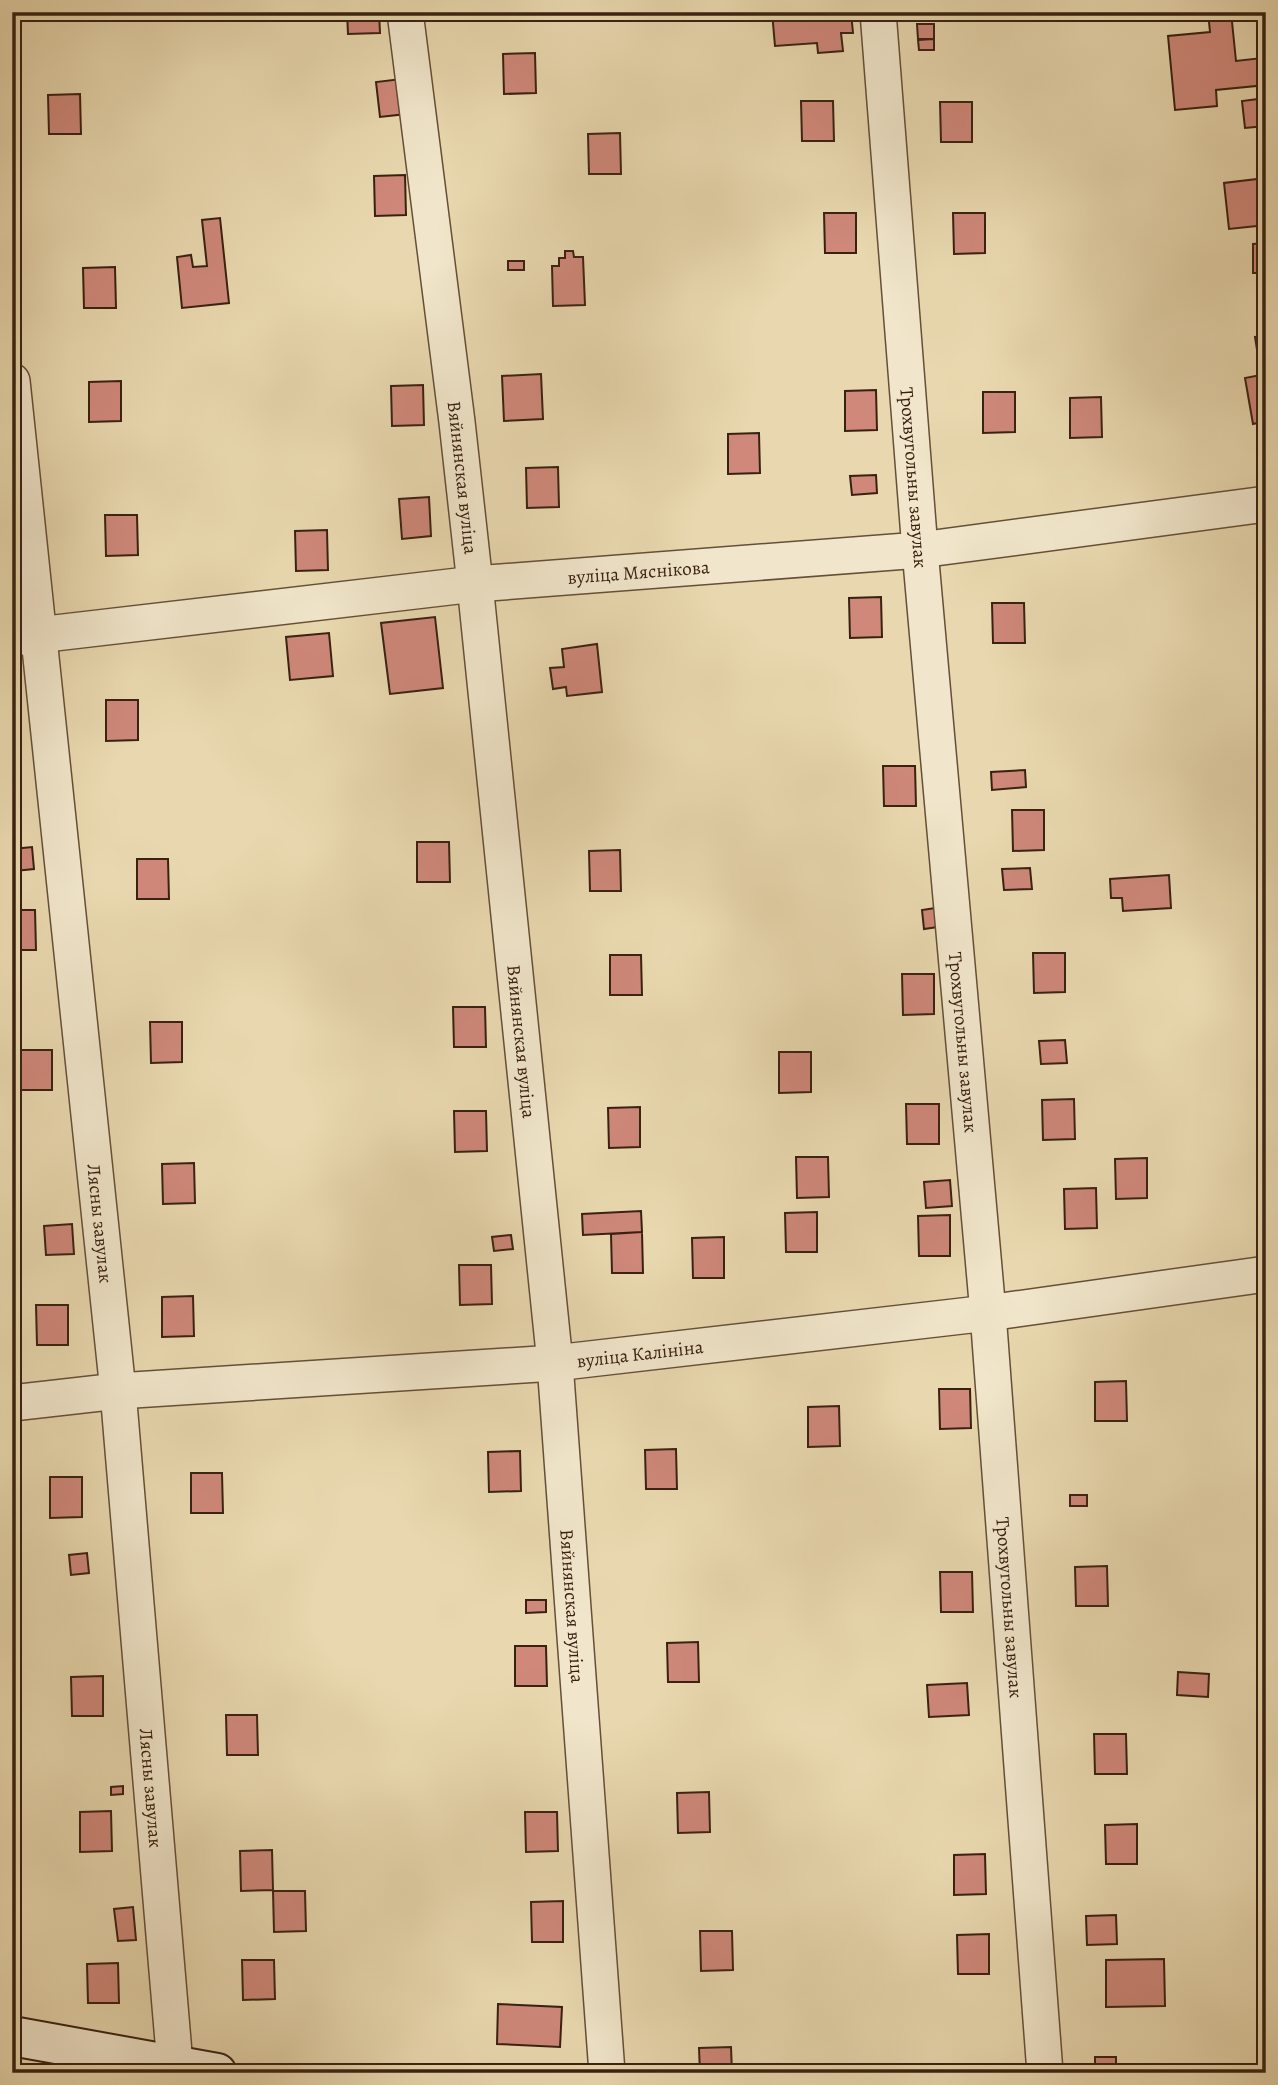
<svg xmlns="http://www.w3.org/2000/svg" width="1278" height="2085" viewBox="0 0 1278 2085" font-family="Alegreya,serif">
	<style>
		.building { fill: #cf887a; stroke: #392111; stroke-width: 2 }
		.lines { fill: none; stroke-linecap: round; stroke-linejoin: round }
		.street-casing { stroke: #654f38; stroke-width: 38 }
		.secondary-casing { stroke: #392111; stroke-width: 42 }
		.street { stroke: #f1e6cb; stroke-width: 35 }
		.secondary { stroke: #f1e6cb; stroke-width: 38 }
		.labels { text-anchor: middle; stroke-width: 5; stroke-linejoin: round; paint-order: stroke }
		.street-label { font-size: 19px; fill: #392111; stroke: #f1e6cb }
	</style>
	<rect width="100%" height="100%" fill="#e9d8af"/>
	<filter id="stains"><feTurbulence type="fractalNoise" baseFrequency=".00286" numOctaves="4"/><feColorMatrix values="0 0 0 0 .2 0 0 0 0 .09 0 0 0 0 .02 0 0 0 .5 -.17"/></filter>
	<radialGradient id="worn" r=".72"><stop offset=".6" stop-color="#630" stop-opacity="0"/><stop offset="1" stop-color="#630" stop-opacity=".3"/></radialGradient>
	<path class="building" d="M347 12H379L380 33 348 34Z
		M772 12H851L853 33H841L843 51 818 53 817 43 775 46Z
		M1208 12H1231L1236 61 1262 58 1266 85 1216 90 1217 106 1175 110 1168 36 1210 32Z
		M917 24H934V39H918Z
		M934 39V50H919L918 40Z
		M535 53 536 93 504 94 503 54Z
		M401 79 406 114 380 117 376 82Z
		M80 94 81 134H49L48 95Z
		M1266 98V126L1245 128 1242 101Z
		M801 101H833L834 141H802Z
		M940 102H972V142H941Z
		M620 133 621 174H589L588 134Z
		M405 175 406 215 375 216 374 176Z
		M1266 178V225L1229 229 1224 183Z
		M824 213H856V253H825Z
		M953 213H985V253L954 254Z
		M220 218 229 303 182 308 177 257 191 255 193 267 207 266 202 220Z
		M1266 243V273H1253V244Z
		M565 251H573L574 257H583L585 305 553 306 552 266H559V258H565Z
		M508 261H524V270H508Z
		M115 267 116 308H84L83 268Z
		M1266 336V421L1253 424 1245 378 1261 375 1255 337Z
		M541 374 543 419 504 421 502 376Z
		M121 381V421L89 422V382Z
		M423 385 424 425 392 426 391 386Z
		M876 390 877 430 845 431V391Z
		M983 392H1015V432L983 433Z
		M1101 397 1102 437 1070 438V398Z
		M759 433 760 473 728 474V434Z
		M558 467 559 507 527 508 526 468Z
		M876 475 877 493 852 495 850 476Z
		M429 497 431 536 402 539 399 499Z
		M105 515H137L138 555 106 556Z
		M327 530 328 570 296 571 295 531Z
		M1266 551V606L1263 607 1259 552Z
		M881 597 882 637 850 638 849 598Z
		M992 603H1024L1025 643H993Z
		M435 617 443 688 390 694 381 623Z
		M329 633 333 676 290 680 286 637Z
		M597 644 602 692 567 696 566 687 553 689 550 668 564 667 562 649Z
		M1259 666H1266V727H1265Z
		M106 700H138V740L106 741Z
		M883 766H915L916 806H884Z
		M1025 770 1026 787 992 790 991 772Z
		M1012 810H1044V850L1013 851Z
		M417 842H449L450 882H417Z
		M32 847 34 869 15 871 13 849Z
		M620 850 621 891H590L589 851Z
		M137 859H168L169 899H137Z
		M1030 868 1032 889 1004 890 1002 869Z
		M1169 875 1171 908 1123 911 1122 898H1111L1110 879Z
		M942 907 945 926 924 929 922 910Z
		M12 910H35L36 950H12Z
		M1033 953H1065V992L1034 993Z
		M610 955H641L642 995H610Z
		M902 974H934V1014L903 1015Z
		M453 1007H485L486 1047H454Z
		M150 1022H182V1062L151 1063Z
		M1065 1040 1067 1063 1041 1064 1039 1041Z
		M20 1050H52V1090H21Z
		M779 1052H811V1092L779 1093Z
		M1074 1099 1075 1139 1043 1140 1042 1100Z
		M906 1104H939V1144H907Z
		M640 1107V1147L609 1148 608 1108Z
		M454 1111H486L487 1151 455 1152Z
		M796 1157H828L829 1197 797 1198Z
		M1147 1158V1198L1116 1199 1115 1159Z
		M194 1163 195 1203 163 1204 162 1164Z
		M950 1180 952 1206 926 1208 924 1182Z
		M1096 1188 1097 1228 1065 1229 1064 1189Z
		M641 1211 642 1232 583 1235 582 1214Z
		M817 1212V1252H786L785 1213Z
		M950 1215V1256H919L918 1216Z
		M72 1224 74 1254 46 1255 44 1226Z
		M642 1232 643 1273H612L611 1234Z
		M511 1235 513 1249 494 1251 492 1237Z
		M724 1237V1278H693L692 1238Z
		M459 1265H491L492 1304 460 1305Z
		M193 1296 194 1336 162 1337V1297Z
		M36 1305H68V1345H37Z
		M1126 1381 1127 1421H1095V1382Z
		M939 1389H970L971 1428 940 1429Z
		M839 1406 840 1446 808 1447V1407Z
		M676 1449 677 1489H646L645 1450Z
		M520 1451 521 1491 489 1492 488 1452Z
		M191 1473H222L223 1513H191Z
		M50 1477H82V1517L50 1518Z
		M1070 1495H1087V1506H1070Z
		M87 1553 89 1573 71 1575 69 1555Z
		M1107 1566 1108 1606H1076L1075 1567Z
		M940 1572H972L973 1612H941Z
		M526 1600H546V1612L526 1613Z
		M698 1642 699 1682H668L667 1643Z
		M515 1646H546L547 1686H515Z
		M1178 1672 1209 1674 1208 1697 1177 1695Z
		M103 1676V1716H72L71 1677Z
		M967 1683 969 1715 929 1717 927 1685Z
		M226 1715H257L258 1755H227Z
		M1094 1734H1126L1127 1774H1095Z
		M123 1786V1794L111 1795V1787Z
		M709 1792 710 1832 678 1833 677 1793Z
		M111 1811 112 1851 80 1852V1812Z
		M525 1812H557L558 1851 526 1852Z
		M1137 1824V1864H1106L1105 1825Z
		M272 1850 273 1890 241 1891 240 1851Z
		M985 1854 986 1894 954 1895V1855Z
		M273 1891H305L306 1931 274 1932Z
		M563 1901V1942H532L531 1902Z
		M133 1907 136 1940 118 1941 114 1909Z
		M1116 1915 1117 1944 1087 1945 1086 1916Z
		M700 1931H732L733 1970 701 1971Z
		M989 1934V1974H958L957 1935Z
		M1164 1959 1165 2006 1106 2007V1960Z
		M242 1960H274L275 1999 243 2000Z
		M118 1963 119 2003H88L87 1964Z
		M498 2004 562 2007 560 2047 497 2044Z
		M731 2047 732 2073H700L699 2048Z
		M1095 2057H1116V2072H1095Z"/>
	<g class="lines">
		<defs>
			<g id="street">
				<path id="s1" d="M405 12 457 422 475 584 555 1363 607 2073"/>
				<path id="s2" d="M878 12 920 550 988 1313 1045 2073"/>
				<path id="s3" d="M12 381 118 1391 175 2065 169 2073"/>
				<path id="s4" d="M12 638 475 584 920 550 1266 504"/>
				<path id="s5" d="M12 1403 118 1391 555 1363 988 1313 1266 1274"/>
			</g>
			<path id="secondary" d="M12 2036 217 2073"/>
		</defs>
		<use href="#street" class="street-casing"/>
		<use href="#secondary" class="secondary-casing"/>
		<use href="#street" class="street"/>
		<use href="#secondary" class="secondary"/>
	</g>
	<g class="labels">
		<g class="street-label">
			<text dy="7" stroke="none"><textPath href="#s1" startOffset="469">Вяйнянская вуліца</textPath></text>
			<text dy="7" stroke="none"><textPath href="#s2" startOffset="467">Трохвугольны завулак</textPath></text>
			<text dy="7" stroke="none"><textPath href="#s4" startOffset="630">вуліца Мяснікова</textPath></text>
			<text dy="7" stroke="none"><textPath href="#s1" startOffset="1036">Вяйнянская вуліца</textPath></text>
			<text dy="7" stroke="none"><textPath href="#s2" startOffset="1034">Трохвугольны завулак</textPath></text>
			<text dy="7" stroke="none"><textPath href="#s3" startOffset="847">Лясны завулак</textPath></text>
			<text dy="7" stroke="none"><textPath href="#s5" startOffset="630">вуліца Калініна</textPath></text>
			<text dy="7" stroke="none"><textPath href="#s1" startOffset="1603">Вяйнянская вуліца</textPath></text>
			<text dy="7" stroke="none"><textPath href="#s2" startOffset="1601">Трохвугольны завулак</textPath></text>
			<text dy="7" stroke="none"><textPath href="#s3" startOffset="1414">Лясны завулак</textPath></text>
		</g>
	</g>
	<rect width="1278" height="2085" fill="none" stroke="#e9d8af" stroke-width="42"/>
	<rect x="14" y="14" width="1250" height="2057" fill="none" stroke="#392111" stroke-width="3.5"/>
	<rect x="21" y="21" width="1236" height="2043" fill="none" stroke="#392111" stroke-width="2"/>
	<rect width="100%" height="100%" filter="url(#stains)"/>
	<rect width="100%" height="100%" fill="url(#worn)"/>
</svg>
